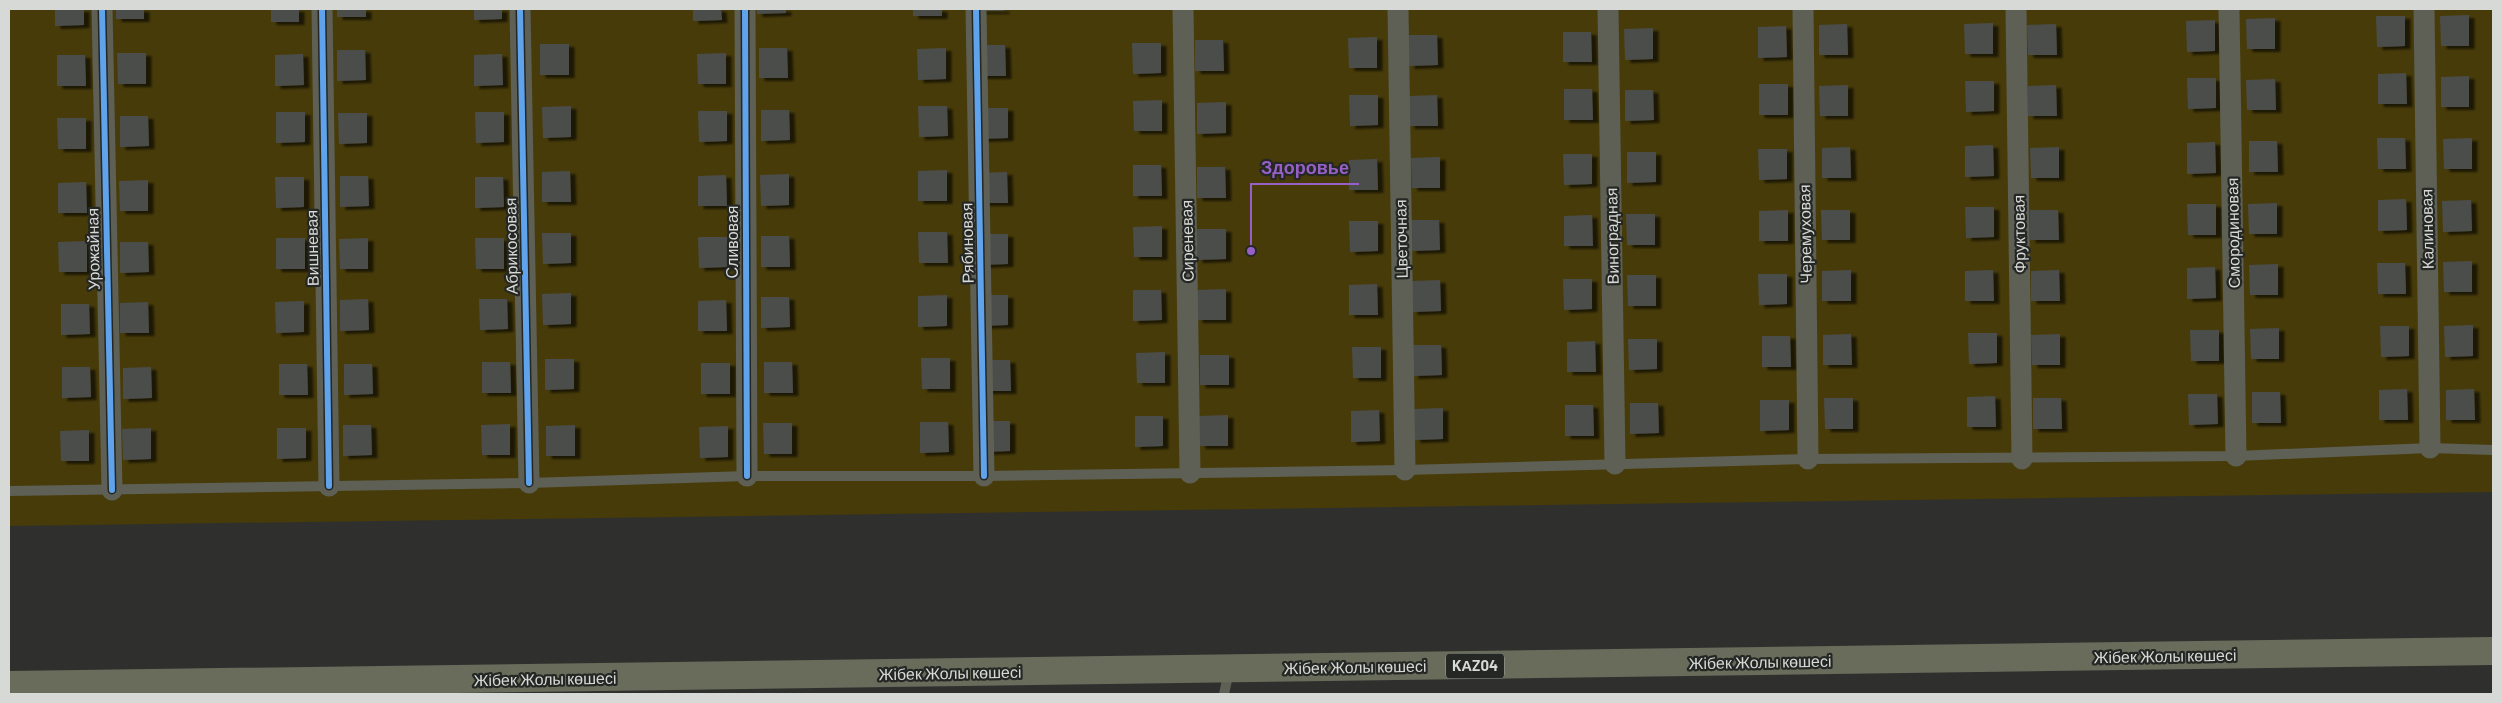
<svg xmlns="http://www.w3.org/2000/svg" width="2502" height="703" viewBox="0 0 2502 703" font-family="Barlow,sans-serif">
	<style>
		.green { fill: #473b09 }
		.building { fill: #4b4d4b; filter: url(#shadow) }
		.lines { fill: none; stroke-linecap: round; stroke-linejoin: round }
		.service { stroke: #5e6055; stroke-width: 10 }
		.minor { stroke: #5e6055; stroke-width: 21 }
		.trunk { stroke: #696c5b; stroke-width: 28 }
		.cycleway-casing { stroke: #242723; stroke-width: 9 }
		.cycleway { stroke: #60a3ed; stroke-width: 6 }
		.labels { text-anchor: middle; stroke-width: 4.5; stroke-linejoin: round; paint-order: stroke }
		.shield { fill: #242723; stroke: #a1a4a0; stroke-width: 1 }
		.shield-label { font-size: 15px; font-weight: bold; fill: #d7d9d6 }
		.street-label { font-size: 16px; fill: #d7d9d6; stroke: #242723 }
		.leader { fill: none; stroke: #9760c6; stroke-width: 2 }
		.callout-dot { fill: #9760c6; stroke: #242723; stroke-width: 2 }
		.callout-label { font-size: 18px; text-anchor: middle; font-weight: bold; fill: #9760c6; stroke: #242723; stroke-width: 4.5; stroke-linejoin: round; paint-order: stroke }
	</style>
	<defs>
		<filter id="shadow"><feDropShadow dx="5.5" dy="3" stdDeviation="1" flood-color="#0009"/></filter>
	</defs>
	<rect width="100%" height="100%" fill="#2f302e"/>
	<path class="green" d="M9 9H2493V492L9 526Z"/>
	<path class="building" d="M55 9H84V25L55 26Z
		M116 9H144V19H116Z
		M271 9H299V22H271Z
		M337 9H366V17H337Z
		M474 9H502V19L474 20Z
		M693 9H721L722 20 693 21Z
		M757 9H786V13L757 14Z
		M913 9H942V16H913Z
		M976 9H1004V11H976Z
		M2469 15V46H2441L2440 16Z
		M2376 16H2405V46L2377 47Z
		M2275 18V49H2247L2246 19Z
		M2215 20V51L2187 52 2186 21Z
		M1993 23V54H1965L1964 24Z
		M1847 24 1848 55H1819V25Z
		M2056 24 2057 55H2028L2027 25Z
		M1786 26 1787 57 1758 58V27Z
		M1653 28V59L1625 60 1624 29Z
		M1563 32H1591L1592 62H1563Z
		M1409 35H1437L1438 65 1409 66Z
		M1377 37V68H1349L1348 38Z
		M1195 40H1223L1224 71H1195Z
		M1132 43H1161V73L1133 74Z
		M540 44H569V75H540Z
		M977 45H1005L1006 76H977Z
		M759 48H787L788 78H759Z
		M946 48V79L918 80 917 49Z
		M337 50H365L366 80 337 81Z
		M117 53H146V84H118Z
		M726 53V84H698L697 54Z
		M303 54 304 85 275 86V55Z
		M502 54 503 85 474 86V55Z
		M57 55H85L86 86H57Z
		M2406 73 2407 104H2378V74Z
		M2469 76V107H2441V77Z
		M2187 78H2216V108L2188 109Z
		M2275 79 2276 110H2247L2246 80Z
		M1965 81H1994V111L1966 112Z
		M1759 84H1788V115H1759Z
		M1848 85V116H1820L1819 86Z
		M2056 85 2057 116H2028V86Z
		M1564 89H1592L1593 120H1564Z
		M1625 90H1653L1654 120 1625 121Z
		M1349 95H1378V125L1350 126Z
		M1437 95 1438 126H1409V96Z
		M1162 100V131H1134L1133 101Z
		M1226 102V133L1197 134V103Z
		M571 106V137L543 138 542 107Z
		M918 106H947L948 136 919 137Z
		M979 108H1008V138L979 139Z
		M761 110H789L790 140 761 141Z
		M698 111H727V141L699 142Z
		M276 112H305V142L276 143Z
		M475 112H504V142L476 143Z
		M338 113H367V143L339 144Z
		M120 116H148L149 146 120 147Z
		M57 118H86V149H58Z
		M2377 138H2405L2406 169H2378Z
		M2472 138V169H2444L2443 139Z
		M2249 141H2277L2278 172H2249Z
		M2215 142 2216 173 2187 174V143Z
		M1993 145 1994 176 1965 177V146Z
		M1850 147 1851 178H1822V148Z
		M2059 147V178H2031L2030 148Z
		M1758 149H1787V179L1759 180Z
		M1627 152H1656V182L1627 183Z
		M1563 154H1592V184L1564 185Z
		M1440 157V188H1412L1411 158Z
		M1377 159 1378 190H1349V160Z
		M1133 165H1161L1162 196H1133Z
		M1197 167H1225L1226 198H1197Z
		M947 170V201H918V171Z
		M570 171 571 202H542V172Z
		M1007 172 1008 203H979V173Z
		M789 174V205L761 206 760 175Z
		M726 175 727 206H698V176Z
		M340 176H368L369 206 340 207Z
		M275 177H304V207L276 208Z
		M475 177H503L504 207 475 208Z
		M148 180V211H120L119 181Z
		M86 182 87 213H58V183Z
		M2406 199 2407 230 2378 231V200Z
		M2471 200 2472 231 2443 232 2442 201Z
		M2277 203V234H2249L2248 204Z
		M2187 204H2216V235H2188Z
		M1965 207H1994V237L1966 238Z
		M1788 210V241H1759V211Z
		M1821 210H1850V240H1822Z
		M2030 210H2058L2059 240H2030Z
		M1626 214H1655V245H1627Z
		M1592 215 1593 246H1564V216Z
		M1411 220H1439L1440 250 1411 251Z
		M1349 221H1378V251L1350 252Z
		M1162 226V257H1134L1133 227Z
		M1197 229H1226V259L1197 260Z
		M918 232H947L948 263H919Z
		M542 233H571V263L543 264Z
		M979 234H1008V264L979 265Z
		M761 236H789L790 267H761Z
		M698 237H727V267L699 268Z
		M276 238H305V269H276Z
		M368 238V269H340L339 239Z
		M475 238H504V269H476Z
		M87 241V272H59L58 242Z
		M120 242H148L149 272 120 273Z
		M2472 261V292H2444L2443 262Z
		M2377 263H2405L2406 294H2378Z
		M2278 264V295H2250L2249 265Z
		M2215 267 2216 298 2187 299V268Z
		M1851 270V301H1822V271Z
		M1993 270 1994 301H1965V271Z
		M2059 270 2060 301H2031V271Z
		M1758 274H1787V304L1759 305Z
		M1627 275H1656V306H1628Z
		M1563 279H1592V309L1564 310Z
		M1440 280 1441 311 1412 312V281Z
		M1377 284 1378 315H1349V285Z
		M1226 289V320H1197V290Z
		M1133 290H1161L1162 320 1133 321Z
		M571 293V324L543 325 542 294Z
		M947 295V326L918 327V296Z
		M979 295H1008V325L979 326Z
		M761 297H789L790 327 761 328Z
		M368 299 369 330 340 331V300Z
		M479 299H507L508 329 480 330Z
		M726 300 727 331H698V301Z
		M304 301V332L276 333 275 302Z
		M148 302 149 333H120V303Z
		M61 304H89L90 334 61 335Z
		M2473 325V356L2445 357 2444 326Z
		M2380 326H2409V356L2381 357Z
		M2279 328V359H2251L2250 329Z
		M2190 330H2219V361H2191Z
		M1968 333H1997V363L1969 364Z
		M1851 334 1852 365H1823V335Z
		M2060 334V365H2032L2031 335Z
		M1762 336H1790L1791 367H1762Z
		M1628 339H1657V369L1629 370Z
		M1595 341 1596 372H1567V342Z
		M1413 345H1441L1442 375 1413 376Z
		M1352 347H1381V378H1353Z
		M1165 352V383H1137L1136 353Z
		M1200 355H1229V385H1200Z
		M921 358H950V389H922Z
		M545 359H574V389L545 390Z
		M982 360H1010L1011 391H982Z
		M482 362H510L511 393H482Z
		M764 362H792L793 393H764Z
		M701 363H730V394H701Z
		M279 364H307L308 395H279Z
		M344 364H372L373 394 344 395Z
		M62 367H90L91 397 62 398Z
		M151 367 152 398 123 399V368Z
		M2407 389 2408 420H2379V390Z
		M2474 389 2475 420H2446V390Z
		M2252 392H2280L2281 423H2252Z
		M2188 394H2217L2218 424 2189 425Z
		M1995 396 1996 427H1967V397Z
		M1824 398H1853V429H1825Z
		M2033 398H2061L2062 429H2033Z
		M1760 400H1789V430L1760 431Z
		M1630 403H1658L1659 433 1630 434Z
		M1565 405H1593L1594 436H1565Z
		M1443 408V439L1415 440 1414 409Z
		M1379 410 1380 441 1351 442V411Z
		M1228 415V446H1200L1199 416Z
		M1135 416H1163V446L1135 447Z
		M981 421H1010V451L982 452Z
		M920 422H948L949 452 920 453Z
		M763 423H792V454H764Z
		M510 424V455H482L481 425Z
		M343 425H371L372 455 343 456Z
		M575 425V456H546V426Z
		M728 426V457L700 458 699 427Z
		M151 428V459L123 460 122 429Z
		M277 428H306V458L277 459Z
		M89 430V461H61L60 431Z"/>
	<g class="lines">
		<path class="service" d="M9 491 529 483 747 476H984L1405 470 1808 459 2236 456 2430 448 2493 450
			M1224 694 1229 671"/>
		<path class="minor" d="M102 9 112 490
			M322 9 329 486
			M520 9 529 483
			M745 9 747 476
			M976 9 984 476
			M1183 9 1190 473
			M1398 9 1405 470
			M1608 9 1615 464
			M1803 9 1808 459
			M2016 9 2022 459
			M2229 9 2236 456
			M2424 9 2430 448"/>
		<path class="trunk" d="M9 685 2493 651"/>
		<defs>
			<path id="cycleway" d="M102 9 112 490
				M322 9 329 486
				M520 9 529 483
				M745 9 747 476
				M976 9 984 476"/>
		</defs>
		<use href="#cycleway" class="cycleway-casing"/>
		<use href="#cycleway" class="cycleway"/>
	</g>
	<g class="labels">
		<rect class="shield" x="1446" y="653.5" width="58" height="25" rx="4"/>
		<g class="shield-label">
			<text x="1475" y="671">KАZ04</text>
		</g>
		<g class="street-label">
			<text transform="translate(2427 229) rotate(-91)" y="6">Калиновая</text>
			<text transform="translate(2233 233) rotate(-91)" y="6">Смородиновая</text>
			<text transform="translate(1805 234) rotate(-91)" y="6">Черемуховая</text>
			<text transform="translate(2019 234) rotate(-91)" y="6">Фруктовая</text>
			<text transform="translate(1612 236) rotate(-91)" y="6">Виноградная</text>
			<text transform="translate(1401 239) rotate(-91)" y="6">Цветочная</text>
			<text transform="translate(1187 241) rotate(-91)" y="6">Сиреневая</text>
			<text transform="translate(732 242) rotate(-90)" y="6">Сливовая</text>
			<text transform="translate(967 243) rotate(-91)" y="6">Рябиновая</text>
			<text transform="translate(511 246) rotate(-91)" y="6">Абрикосовая</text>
			<text transform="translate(312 248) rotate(-91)" y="6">Вишневая</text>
			<text transform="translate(93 249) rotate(-91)" y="6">Урожайная</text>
			<text transform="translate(2165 656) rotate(-1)" y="6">Жібек Жолы көшесі</text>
			<text transform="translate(1760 662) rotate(-1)" y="6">Жібек Жолы көшесі</text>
			<text transform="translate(1355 667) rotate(-1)" y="6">Жібек Жолы көшесі</text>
			<text transform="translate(950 673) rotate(-1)" y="6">Жібек Жолы көшесі</text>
			<text transform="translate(545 679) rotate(-1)" y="6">Жібек Жолы көшесі</text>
		</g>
	</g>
	<path class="leader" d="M1251 251L1251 184H1359"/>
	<circle class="callout-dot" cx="1251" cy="251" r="5"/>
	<g class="callout-label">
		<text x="1305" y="174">Здоровье</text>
	</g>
	<rect width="2502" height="703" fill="none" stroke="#d7d9d6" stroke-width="20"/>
</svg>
